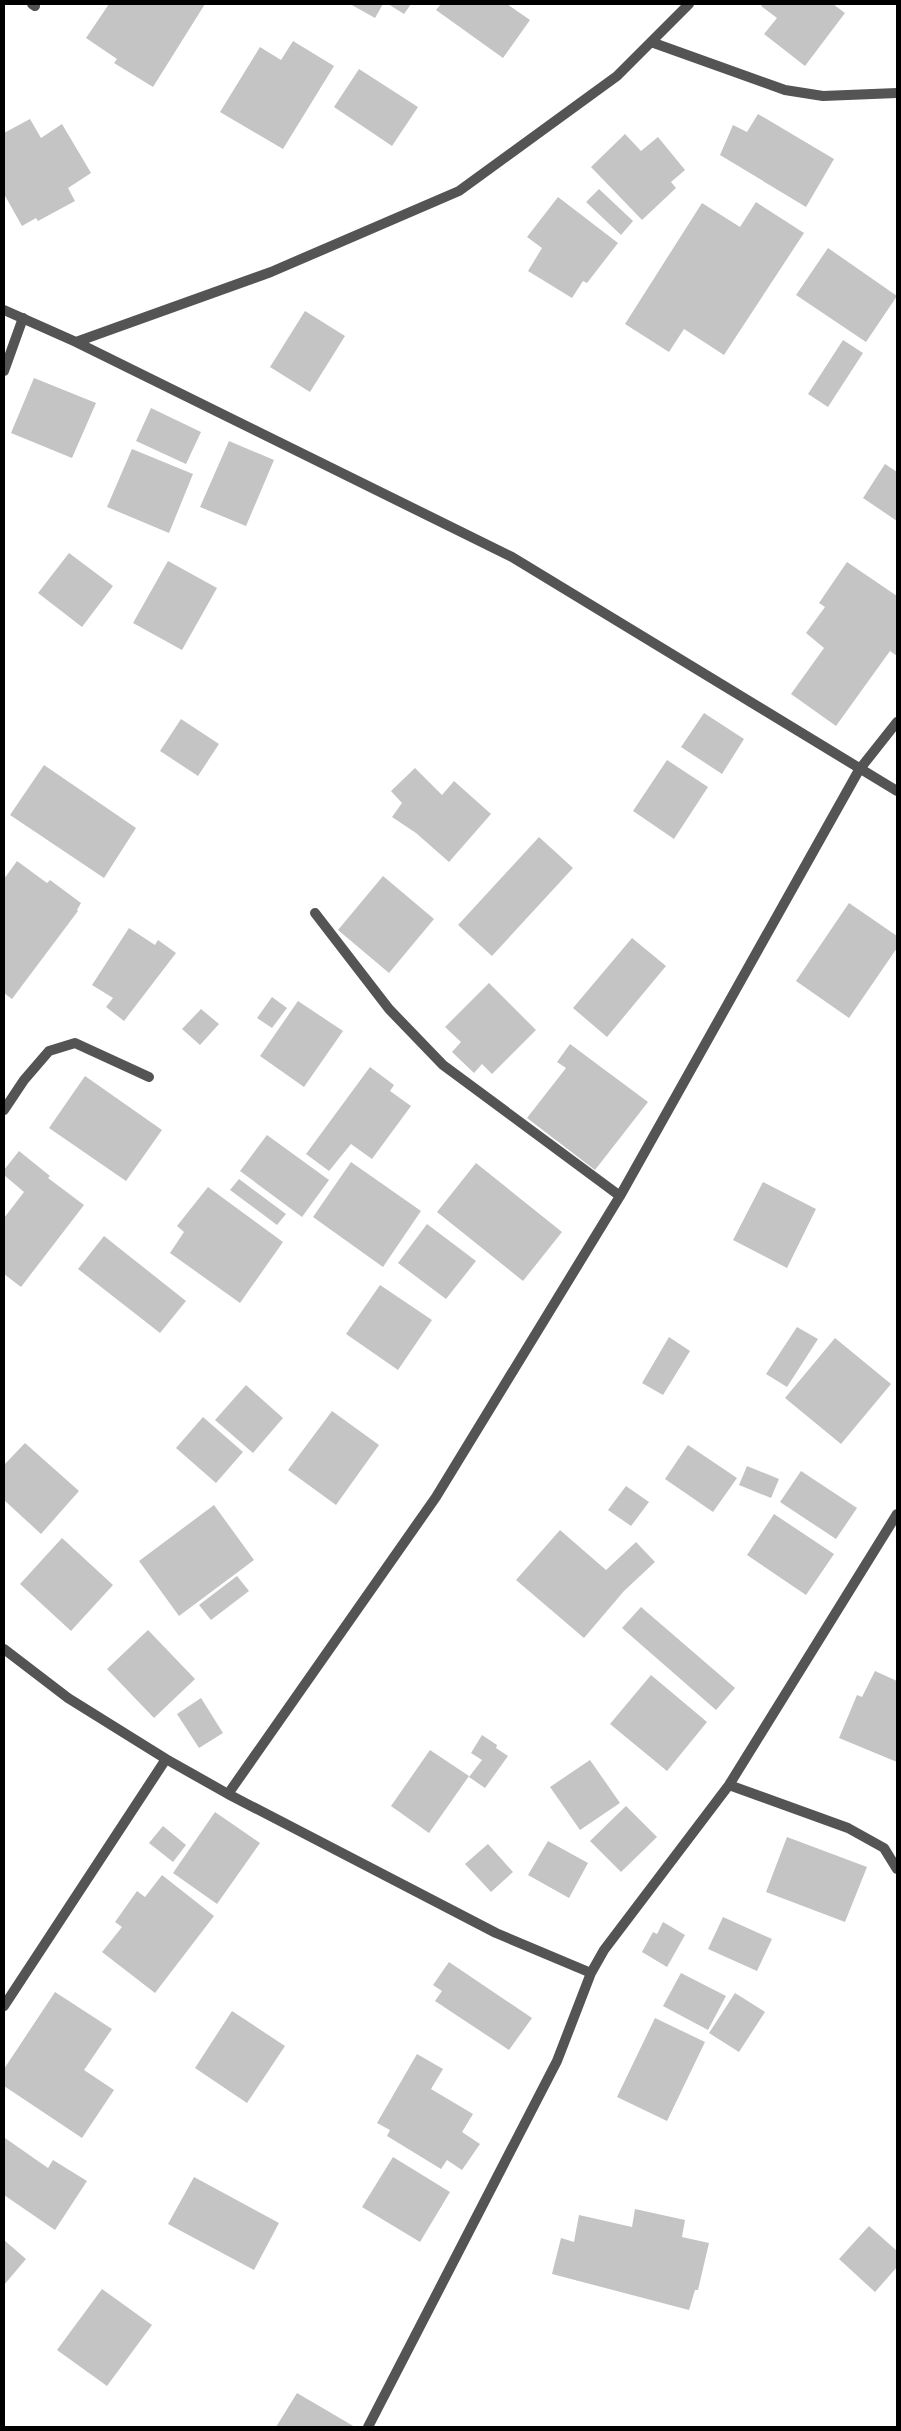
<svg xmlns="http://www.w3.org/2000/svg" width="901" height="2431" viewBox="0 0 901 2431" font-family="Inter,sans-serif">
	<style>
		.building { fill: #c4c4c4 }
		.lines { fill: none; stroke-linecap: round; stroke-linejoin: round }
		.lane { stroke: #545454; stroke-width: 10 }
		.street { stroke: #545454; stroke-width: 10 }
	</style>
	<rect width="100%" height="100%" fill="#fff"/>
	<path class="building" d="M109 4H205L153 87 114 63 117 59 86 38Z
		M350 4H383L375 18Z
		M388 4H411L404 14Z
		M441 4H507L530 20 503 58 436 10Z
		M763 4H833L845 13 805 66 764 34 777 18 761 6Z
		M293 41 334 66 283 149 220 112 260 47 281 60Z
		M359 69 418 107 392 146 334 107Z
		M758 114 834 159 806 207 720 155 733 125 747 132Z
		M30 119 41 138 62 124 91 173 68 188 75 201 38 221 36 218 22 226 4 194V133Z
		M625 134 641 151 658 137 685 170 671 182 676 188 642 220 591 167Z
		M599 189 633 221 621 235 586 202Z
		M558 197 618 243 587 283 583 281 572 298 528 271 542 248 527 237Z
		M756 202 804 233 724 355 684 329 669 352 625 324 702 203 740 227Z
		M828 248 897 296 866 342 796 295Z
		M305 311 345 336 310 392 270 367Z
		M843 340 863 353 828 407 808 394Z
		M34 378 96 403 72 458 11 433Z
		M151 408 201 432 186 464 136 441Z
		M229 441 274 460 246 526 200 507Z
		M132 449 193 474 169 533 107 507Z
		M885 464 897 472V521L863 498Z
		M69 553 113 586 82 627 38 593Z
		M168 561 217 588 182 650 133 623Z
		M847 562 897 596V656L890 651 836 726 791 694 824 648 806 633 825 607 819 603Z
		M704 713 744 739 722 774 681 747Z
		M181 719 219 744 198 776 160 751Z
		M667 760 708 787 674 839 633 811Z
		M44 765 136 828 104 878 10 815Z
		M415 768 442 795 454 781 491 814 449 862 416 833 392 817 402 803 391 791Z
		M539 837 573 868 492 956 458 925Z
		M17 861 47 883 50 880 81 903 77 910 78 911 12 999 4 993V879Z
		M383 876 434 919 389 973 338 930Z
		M849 903 897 936V948L849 1018 796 981Z
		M129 928 155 945 158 940 176 953 124 1021 106 1007 113 998 92 985Z
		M632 938 666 966 607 1037 573 1008Z
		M489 983 536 1030 492 1074 482 1064 474 1073 452 1052 461 1042 445 1027Z
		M272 997 287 1008 272 1028 257 1018Z
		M298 1001 343 1031 304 1087 260 1056Z
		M201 1009 219 1024 200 1045 182 1029Z
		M570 1044 648 1102 595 1170 527 1118 566 1068 557 1062Z
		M370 1067 394 1085 390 1091 411 1106 372 1159 351 1144 329 1171 306 1154Z
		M85 1076 162 1130 126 1181 49 1128Z
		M267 1135 329 1180 302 1217 240 1171Z
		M19 1151 50 1176 48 1178 84 1205 21 1287 4 1274V1218L24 1192 4 1175V1170Z
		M351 1162 421 1211 383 1267 313 1217Z
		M476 1163 562 1232 523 1281 437 1212Z
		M239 1179 286 1214 277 1225 230 1190Z
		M763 1182 816 1209 787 1268 733 1240Z
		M208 1187 283 1242 240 1303 170 1253 184 1232 177 1226Z
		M427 1224 476 1261 446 1299 398 1263Z
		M104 1236 186 1301 160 1333 78 1269Z
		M380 1285 432 1320 398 1370 346 1334Z
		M797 1327 818 1339 787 1387 766 1374Z
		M669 1337 690 1351 663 1395 642 1383Z
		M835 1338 891 1384 841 1444 785 1398Z
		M246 1385 283 1418 253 1453 215 1420Z
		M332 1411 379 1445 336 1505 288 1470Z
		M203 1417 243 1452 216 1483 176 1448Z
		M25 1443 79 1491 41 1534 4 1500V1465Z
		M688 1445 737 1478 713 1512 665 1479Z
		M747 1466 779 1479 771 1498 739 1485Z
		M801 1471 857 1508 836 1539 780 1502Z
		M626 1486 649 1502 631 1526 608 1510Z
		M214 1505 254 1560 179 1616 139 1561Z
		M774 1514 834 1554 806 1595 747 1555Z
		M560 1530 606 1570 636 1542 655 1562 624 1591 584 1638 516 1580Z
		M62 1538 113 1585 71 1631 20 1584Z
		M237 1576 249 1591 211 1620 199 1605Z
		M641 1607 735 1688 716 1710 622 1628Z
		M148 1630 195 1679 154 1718 107 1669Z
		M875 1671 897 1681V1762L839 1738 857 1695 862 1697Z
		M651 1675 707 1722 667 1771 610 1724Z
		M201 1698 223 1733 199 1748 177 1714Z
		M482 1735 497 1745 496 1748 508 1756 485 1788 469 1777 482 1760 471 1753Z
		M430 1750 469 1776 429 1833 391 1806Z
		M590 1760 620 1803 580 1830 550 1787Z
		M626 1806 657 1837 621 1872 590 1841Z
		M215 1812 260 1843 217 1904 173 1873Z
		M163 1826 186 1845 173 1862 149 1843Z
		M787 1837 867 1867 845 1922 766 1892Z
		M548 1841 588 1863 569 1898 528 1875Z
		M488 1844 513 1872 491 1892 465 1864Z
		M162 1875 214 1916 155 1993 102 1952 122 1927 115 1922 137 1891 145 1897Z
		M723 1917 772 1939 757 1971 708 1949Z
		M663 1922 685 1935 667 1967 642 1952 653 1932 657 1934Z
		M449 1962 532 2018 509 2050 435 2001 442 1991 433 1985Z
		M681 1973 726 1996 708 2030 663 2006Z
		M55 1992 112 2029 84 2070 114 2090 82 2138 4 2086V2069Z
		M735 1993 765 2012 739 2052 709 2033Z
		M232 2011 285 2046 247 2103 195 2068Z
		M655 2018 705 2042 667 2121 617 2097Z
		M417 2054 443 2069 431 2089 473 2114 462 2132 480 2144 462 2170 447 2160 441 2169 387 2136 390 2130 377 2123Z
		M5 2138 48 2168 53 2160 87 2181 55 2230 4 2195Z
		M393 2157 450 2192 420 2242 362 2207Z
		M194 2177 279 2223 254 2270 168 2224Z
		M635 2209 685 2220 682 2237 709 2243 698 2290H695L689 2310 552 2274 561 2238 574 2242 579 2215 632 2227Z
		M869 2226 897 2251V2267L875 2292 839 2259Z
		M4 2240 26 2259 4 2285Z
		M102 2289 152 2325 107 2386 57 2350Z
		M297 2393 355 2427H276Z"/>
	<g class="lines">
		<path class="lane" d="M4 371 23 318"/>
		<path class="street" d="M32 4 35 6
			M651 42 785 90 823 96 897 93
			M4 310 76 342 512 557 897 791
			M76 342 271 272 459 191 617 76 689 4
			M315 913 389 1009 443 1065 620 1196
			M4 1110 24 1080 49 1051 75 1043 149 1077
			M4 1649 68 1698 166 1759 228 1794 496 1933 591 1973
			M729 1785 848 1828 884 1848 897 1869
			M228 1794 436 1497 620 1196 859 770 897 722
			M4 2006 166 1759
			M368 2427 557 2061 591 1973 604 1950 729 1785 897 1514"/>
	</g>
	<rect width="901" height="2431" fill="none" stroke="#000000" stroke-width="10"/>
</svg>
